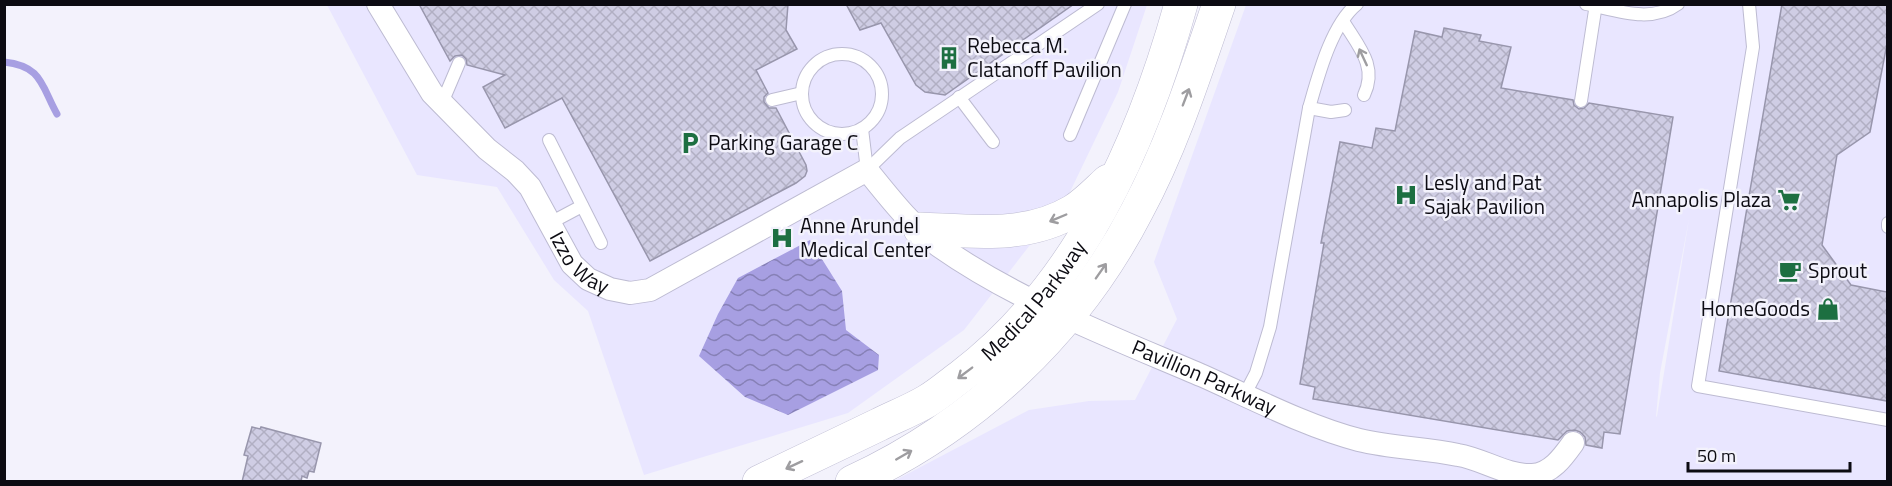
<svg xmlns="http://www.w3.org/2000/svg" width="1892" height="486" font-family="'Titillium Web',sans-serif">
<defs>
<pattern id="water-waves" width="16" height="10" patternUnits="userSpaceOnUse" patternTransform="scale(1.5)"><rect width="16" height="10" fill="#a79fe2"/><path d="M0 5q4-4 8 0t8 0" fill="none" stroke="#8680b6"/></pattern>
<pattern id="building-cross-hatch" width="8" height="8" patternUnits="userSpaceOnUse" patternTransform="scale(1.5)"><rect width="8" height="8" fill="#cfcde4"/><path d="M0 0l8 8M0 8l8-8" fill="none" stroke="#b1afc3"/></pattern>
</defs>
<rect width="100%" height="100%" fill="#f3f2fc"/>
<g fill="#e9e6ff" fill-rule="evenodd">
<polygon points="327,5 1147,5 1118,92 1068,196 964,330 848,413 644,475 588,311 554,280 497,187 417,175"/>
<path d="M1246 5H1887V481L892 482 1029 410 1089 401 1135 400 1177 319 1154 262ZM1689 219 1657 416 1656 417 1660 373Z"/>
</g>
<polygon fill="url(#water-waves)" points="810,240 842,291 846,330 879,355 878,370 788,415 745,397 699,356 718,314 738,278"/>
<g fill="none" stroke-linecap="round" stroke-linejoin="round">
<path stroke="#a79fe2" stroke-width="7" d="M4 62C42 66 41 85 57 114"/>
</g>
<g fill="url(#building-cross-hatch)" stroke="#9896ac" stroke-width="1.5">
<polygon points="419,4 788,4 786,30 797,49 756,70 768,93 764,97 764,102 769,108 776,108 806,165 807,171 805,176 796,183 650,261 562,98 505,128 483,87 505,75 467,65 466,59 462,55 455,56 450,61"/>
<polygon points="846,4 1074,4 945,95 925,92 916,85 881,23 860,30"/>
<polygon points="1782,4 1887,4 1887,44 1870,132 1837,155 1822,245 1851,285 1887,292 1887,401 1719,371"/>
<polygon points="1444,28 1481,35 1479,41 1511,47 1501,88 1573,100 1574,105 1579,109 1584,108 1589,103 1673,117 1620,434 1604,432 1602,448 1586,445 1585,437 1580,432 1575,430 1567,431 1558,440 1313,399 1315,387 1300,384 1324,243 1321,243 1340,142 1372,148 1376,128 1395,131 1415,31 1442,37"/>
<polygon points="252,427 260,429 261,427 321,443 314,472 309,471 307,478 302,476 301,482 242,482 248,456 244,455"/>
</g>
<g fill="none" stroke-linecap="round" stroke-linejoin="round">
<g stroke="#bdbbd2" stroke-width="14">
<g id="service">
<path d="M1586 4C1616 10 1651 24 1678 4"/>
<polyline points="1749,4 1753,47 1698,386 1888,420"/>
<path d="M1343 21C1358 46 1378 66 1364 95"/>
<circle cx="842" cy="94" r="40"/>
<polyline points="959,97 993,142"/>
<polyline points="772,100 802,93"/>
<polyline points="1581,101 1596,4"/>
<polyline points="442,103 459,63"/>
<polyline points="1309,108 1331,112 1345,110"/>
<polyline points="862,129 867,170"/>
<polyline points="1070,135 1125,4"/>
<polyline points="549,140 601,243"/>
<polyline points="867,170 900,138 1098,4"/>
<polyline points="550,223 582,206"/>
<polyline points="1888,223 1888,227"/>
<path d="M1245 394 1256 373 1270 327 1309 108C1318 77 1331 25 1357 4"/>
</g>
</g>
<g stroke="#bdbbd2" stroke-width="24">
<g id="minor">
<path id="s1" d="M378 4 432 93 487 149 515 171 530 187 572 264 588 279 610 289 630 293 650 290 867 170C889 197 910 225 939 246 1019 302 1114 338 1203 376 1252 398 1308 427 1359 440 1392 448 1425 448 1458 455 1483 459 1506 476 1532 475 1551 474 1563 457 1573 443"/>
</g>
</g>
<g stroke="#bdbbd2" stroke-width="34">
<g id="secondary">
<path d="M920 229C972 231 1026 239 1073 211 1086 203 1097 191 1108 181"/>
<path id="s2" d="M759 482C799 463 839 444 878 425 894 417 912 410 927 401 939 394 949 385 960 377 1079 287 1142 144 1181 4"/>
<path d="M852 482C975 425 1075 331 1137 211 1172 146 1195 74 1219 4"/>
</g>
</g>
<use href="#service" stroke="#fff" stroke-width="12"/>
<use href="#minor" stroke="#fff" stroke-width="22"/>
<use href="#secondary" stroke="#fff" stroke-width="33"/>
</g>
<defs><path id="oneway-shaft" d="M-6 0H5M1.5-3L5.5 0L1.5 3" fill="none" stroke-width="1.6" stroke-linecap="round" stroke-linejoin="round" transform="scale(1.5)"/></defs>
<g stroke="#9e9da0">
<use href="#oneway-shaft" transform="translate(1363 57) rotate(-115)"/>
<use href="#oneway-shaft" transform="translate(1186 97) rotate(-69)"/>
<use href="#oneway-shaft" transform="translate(1058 218) rotate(157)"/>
<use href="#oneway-shaft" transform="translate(1101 271) rotate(-55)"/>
<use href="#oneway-shaft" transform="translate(965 373) rotate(143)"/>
<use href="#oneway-shaft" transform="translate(904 455) rotate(-30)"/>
<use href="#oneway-shaft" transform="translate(794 465) rotate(155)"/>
</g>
<defs>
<g id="building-bare" transform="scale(1.8)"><path d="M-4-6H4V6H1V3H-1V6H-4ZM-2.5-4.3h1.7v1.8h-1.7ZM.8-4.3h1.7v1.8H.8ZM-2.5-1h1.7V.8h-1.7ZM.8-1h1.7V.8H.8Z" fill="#1d6f41" stroke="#f3f2fc" stroke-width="2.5" paint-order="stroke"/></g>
<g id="parking-bare" transform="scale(1.8)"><path d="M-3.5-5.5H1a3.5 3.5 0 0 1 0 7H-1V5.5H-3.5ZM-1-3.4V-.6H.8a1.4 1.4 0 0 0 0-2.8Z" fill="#1d6f41" stroke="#f3f2fc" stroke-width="2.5" paint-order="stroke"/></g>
<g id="hospital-bare" transform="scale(1.8)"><path d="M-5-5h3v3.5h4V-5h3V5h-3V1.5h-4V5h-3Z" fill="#1d6f41" stroke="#f3f2fc" stroke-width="2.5" paint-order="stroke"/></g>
<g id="supermarket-bare" transform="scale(1.8)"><path d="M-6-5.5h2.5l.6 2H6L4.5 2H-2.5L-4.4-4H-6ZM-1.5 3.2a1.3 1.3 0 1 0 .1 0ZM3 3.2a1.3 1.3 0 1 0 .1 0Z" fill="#1d6f41" stroke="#f3f2fc" stroke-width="2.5" paint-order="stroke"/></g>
<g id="cafe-bare" transform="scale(1.8)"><path d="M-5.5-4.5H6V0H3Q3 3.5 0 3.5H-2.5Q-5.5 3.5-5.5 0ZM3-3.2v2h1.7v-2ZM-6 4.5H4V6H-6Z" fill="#1d6f41" stroke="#f3f2fc" stroke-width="2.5" paint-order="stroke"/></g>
<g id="shop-bare" transform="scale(1.8)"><path d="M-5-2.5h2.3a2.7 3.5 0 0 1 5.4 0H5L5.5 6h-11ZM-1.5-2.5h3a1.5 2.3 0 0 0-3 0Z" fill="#1d6f41" stroke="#f3f2fc" stroke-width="2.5" paint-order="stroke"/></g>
</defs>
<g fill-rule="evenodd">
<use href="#building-bare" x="949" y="58"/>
<use href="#parking-bare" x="690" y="143"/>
<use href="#hospital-bare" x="1406" y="195"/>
<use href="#supermarket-bare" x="1789" y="200"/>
<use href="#hospital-bare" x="782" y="238"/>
<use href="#cafe-bare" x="1790" y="271"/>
<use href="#shop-bare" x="1828" y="309"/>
</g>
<g text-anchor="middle" stroke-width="5" stroke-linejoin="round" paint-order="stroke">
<g font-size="21" fill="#0c0b12" stroke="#f3f2fc" text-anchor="start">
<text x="967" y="53">Rebecca M.<tspan x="967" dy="24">Clatanoff Pavilion</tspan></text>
<text x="708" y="150">Parking Garage C</text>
<text x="1424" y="190">Lesly and Pat<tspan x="1424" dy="24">Sajak Pavilion</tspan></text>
<text x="1771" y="207" text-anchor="end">Annapolis Plaza</text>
<text x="800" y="233">Anne Arundel<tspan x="800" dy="24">Medical Center</tspan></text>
<text x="1808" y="278">Sprout</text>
<text x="1810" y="316" text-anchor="end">HomeGoods</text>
</g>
<g font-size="21" fill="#0c0b12" stroke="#f3f2fc">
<text dy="7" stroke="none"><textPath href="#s1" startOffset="332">Izzo Way</textPath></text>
<text dy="7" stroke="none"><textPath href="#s2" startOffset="334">Medical Parkway</textPath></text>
<text dy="7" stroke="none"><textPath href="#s1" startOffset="1064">Pavillion Parkway</textPath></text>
</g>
</g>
<rect width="1892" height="486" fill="none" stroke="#0c0b12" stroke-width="12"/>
<path d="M1688 462v9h162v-9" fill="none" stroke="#0c0b12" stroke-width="3"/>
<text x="1697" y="462" font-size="18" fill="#0c0b12" stroke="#f3f2fc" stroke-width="4.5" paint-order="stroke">50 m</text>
</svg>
